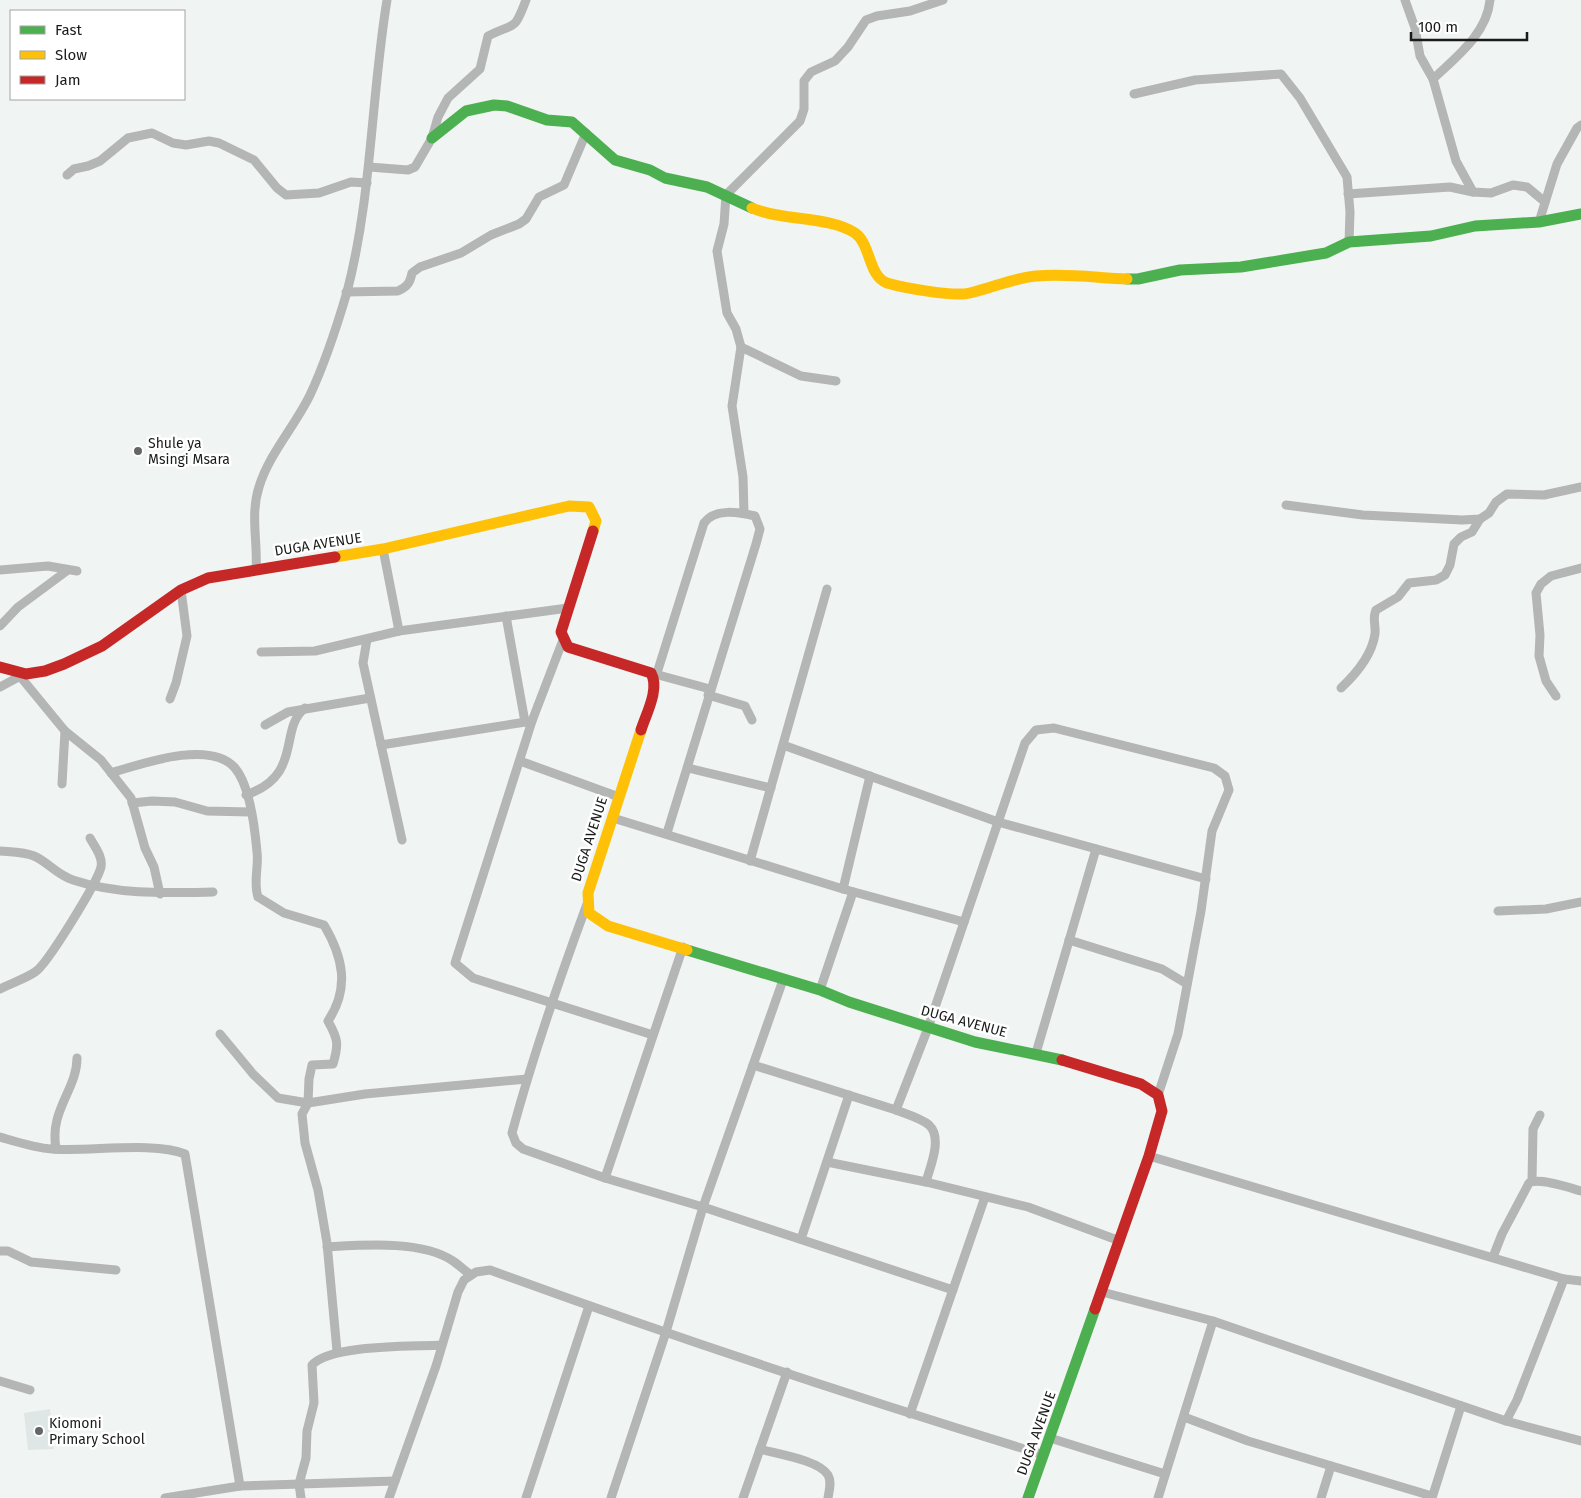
<svg xmlns="http://www.w3.org/2000/svg" width="1581" height="1498" font-family="'Fira Sans',sans-serif">
<rect width="100%" height="100%" fill="#f0f4f2"/>
<polygon fill="#dee7e5" points="50,1409 54,1449 28,1450 24,1413"/>
<g fill="none" stroke-linecap="round" stroke-linejoin="round">
<g stroke="#b4b5b5" stroke-width="9">
<polyline points="1405,0 1415,28 1420,56 1433,79 1456,161 1473,192"/>
<path d="M1433 79C1455 58 1487 34 1490 0"/>
<polyline points="1134,94 1195,80 1281,74 1300,98 1347,177 1350,212 1349,242"/>
<path d="M369 167 408 170 415 167 432 138 438 117 448 98 480 69 488 36C516 22 514 32 526 0"/>
<polyline points="67,175 74,169 88,166 100,161 128,138 152,133 173,143 186,145 209,141 219,143 254,160 277,188 286,195 319,193 351,182 367,183"/>
<polyline points="1348,194 1450,187 1473,192 1491,193 1513,185 1527,187 1545,202"/>
<polyline points="1539,222 1557,164 1577,128 1581,125"/>
<path d="M346 292 398 291C407 287 410 283 412 273L420 267 461 253 491 235 519 224 526 219 539 197 564 185 586 133"/>
<polyline points="741,347 801,376 836,381"/>
<polyline points="1286,505 1363,515 1462,520 1480,519 1489,513 1496,502 1507,494 1544,495 1581,487"/>
<polyline points="744,513 743,477 732,406 741,347 736,329 727,313 717,251 724,224 726,195 800,121 804,109 804,81 811,72 835,61 848,47 866,20 877,16 910,11 943,0"/>
<polyline points="383,549 399,631"/>
<path d="M256 569C258 542 250 515 259 487 269 454 295 426 310 395 325 363 337 326 347 292 372 196 371 97 387 0"/>
<polyline points="0,570 48,566 77,571"/>
<polyline points="506,616 525,722"/>
<polyline points="0,626 18,607 68,570"/>
<polyline points="367,639 363,663 402,840"/>
<polyline points="563,640 532,721 455,963 473,978 653,1035"/>
<polyline points="261,652 315,651 399,631 568,608"/>
<polyline points="651,673 710,689"/>
<path d="M657 673 704 523C715 508 738 512 755 516L760 529 756 544 667 833"/>
<polyline points="19,675 65,731 101,760 131,798 145,848 154,867 160,894"/>
<polyline points="0,687 24,674"/>
<path d="M1341 688C1356 674 1372 654 1375 634 1376 625 1372 618 1376 610L1398 597 1409 583 1436 580 1445 575 1450 565 1454 544 1461 537 1472 532 1480 519"/>
<polyline points="708,695 745,706 752,720"/>
<polyline points="1556,696 1546,681 1539,656 1540,635 1536,593 1541,584 1551,576 1581,568"/>
<polyline points="170,699 176,683 187,636 181,590"/>
<polyline points="265,725 288,712 370,698"/>
<polyline points="381,745 532,721"/>
<polyline points="783,745 998,822 1206,879"/>
<polyline points="520,761 619,797"/>
<polyline points="688,768 771,788"/>
<path d="M111 773C141 764 210 739 235 768 250 786 255 829 257 852 259 867 253 882 258 897L284 913 324 925C343 957 350 988 328 1021 338 1039 339 1044 333 1064L312 1065 309 1079 308 1103 278 1098 253 1074 220 1034"/>
<polyline points="62,784 65,731"/>
<path d="M246 795C304 775 278 729 305 708"/>
<polyline points="132,803 152,801 175,802 207,811 250,812"/>
<polyline points="613,818 843,889 964,922"/>
<path d="M0 851C10 852 24 852 34 856 48 862 57 875 73 880 118 895 166 893 213 892"/>
<polyline points="750,861 827,589"/>
<polyline points="843,889 870,776"/>
<path d="M587 904C559 980 533 1055 512 1133L516 1143 523 1149 605 1178 703 1207 953 1290"/>
<polyline points="1498,911 1546,909 1581,902"/>
<polyline points="1069,940 1162,969 1187,984"/>
<path d="M0 989C11 983 25 979 35 972 47 965 98 881 101 867 103 857 95 847 90 838"/>
<polyline points="820,990 853,892"/>
<polyline points="1036,1053 1096,849"/>
<polyline points="753,1065 896,1110"/>
<path d="M0 1137C17 1142 35 1148 52 1149 88 1152 154 1141 185 1154L240 1486"/>
<path d="M56 1149C49 1110 77 1090 77 1058"/>
<polyline points="1149,1156 1564,1279"/>
<polyline points="827,1162 926,1182 1028,1207 1120,1241"/>
<polyline points="605,1178 683,947"/>
<polyline points="1532,1181 1533,1129 1540,1115"/>
<path d="M926 1182C930 1167 943 1138 929 1125 921 1118 906 1114 896 1110L928 1028 1025 743 1036 730 1054 728 1214 768 1225 776 1229 790 1212 831 1201 911 1178 1034 1158 1095"/>
<polyline points="801,1239 849,1095"/>
<path d="M327 1247C363 1245 422 1240 453 1261 459 1265 465 1271 471 1275"/>
<polyline points="0,1251 8,1251 31,1262 116,1270"/>
<path d="M1493 1257 1502 1234 1529 1183C1539 1177 1570 1188 1581 1191"/>
<polyline points="1102,1292 1213,1321 1506,1421 1581,1441"/>
<polyline points="337,1351 327,1243 318,1190 305,1143 302,1114 308,1103 365,1094 527,1079"/>
<polyline points="0,1381 30,1390"/>
<polyline points="910,1414 985,1197"/>
<polyline points="1184,1417 1248,1441 1432,1496"/>
<polyline points="1506,1421 1517,1400 1564,1279 1581,1281"/>
<polyline points="1050,1438 1165,1474"/>
<path d="M760 1449C777 1454 819 1460 828 1475 832 1482 829 1491 828 1498"/>
<polyline points="165,1498 240,1486 395,1481"/>
<path d="M301 1498 299 1484 306 1458 307 1431 314 1403 312 1365C331 1344 413 1347 442 1345"/>
<path d="M389 1498 436 1366 458 1292 464 1280 476 1272 490 1270C673 1337 858 1398 1044 1455"/>
<polyline points="526,1498 589,1306"/>
<polyline points="611,1498 666,1332 703,1207 783,980"/>
<polyline points="743,1498 787,1372"/>
<polyline points="1158,1498 1213,1321"/>
<polyline points="1321,1498 1331,1466"/>
<polyline points="1432,1498 1461,1406"/>
</g>
<g stroke="#4caf50" stroke-width="11">
<polyline points="432,138 466,111 494,105 507,106 547,120 572,122 615,160 650,170 665,178 707,187 752,208"/>
<polyline points="1127,279 1138,279 1180,270 1241,267 1326,253 1349,242 1431,236 1475,226 1539,222 1581,214"/>
<polyline points="687,950 820,990 849,1002 975,1042 1062,1060"/>
<polyline points="1028,1498 1095,1309"/>
</g>
<g stroke="#ffc107" stroke-width="11">
<path d="M752 208C782 221 829 216 855 233 871 244 868 276 887 283 904 288 954 297 970 293 992 288 1013 278 1036 276 1066 273 1098 278 1127 279"/>
<polyline points="335,557 383,549 569,506 589,507 596,521 593,531"/>
<polyline points="641,730 588,893 589,913 608,926 687,950"/>
</g>
<g stroke="#c62828" stroke-width="11">
<path d="M593 531 561 632 568 647 651 673C660 689 646 714 641 730"/>
<polyline points="0,667 26,674 45,671 64,664 102,646 181,590 208,578 335,557"/>
<polyline points="1062,1060 1141,1084 1158,1095 1162,1111 1149,1156 1095,1309"/>
</g>
</g>
<g fill="#646766" stroke="#fff" stroke-width="2">
<circle cx="138" cy="451" r="5"/>
<circle cx="39" cy="1431" r="5"/>
</g>
<g text-anchor="middle" stroke-width="5" stroke-linejoin="round" paint-order="stroke">
<g font-size="14" fill="#191b1a" stroke="#fff" text-anchor="start">
<text x="148" y="448">Shule ya<tspan x="148" dy="16">Msingi Msara</tspan></text>
<text x="49" y="1428">Kiomoni<tspan x="49" dy="16">Primary School</tspan></text>
</g>
<g font-size="14" fill="#191b1a" stroke="#fff">
<text transform="translate(318 544) rotate(-9)" y="5">DUGA AVENUE</text>
<text transform="translate(589 839) rotate(-72)" y="5">DUGA AVENUE</text>
<text transform="translate(964 1021) rotate(15)" y="5">DUGA AVENUE</text>
<text transform="translate(1036 1433) rotate(-70)" y="5">DUGA AVENUE</text>
</g>
</g>
<rect x="10" y="10" width="175" height="90" fill="#ffffff" stroke="#a3a4a3"/>
<rect x="20" y="26" width="25" height="8" fill="#4caf50" stroke="#a3a4a3"/>
<text x="55" y="35" font-size="15" fill="#191b1a">Fast</text>
<rect x="20" y="51" width="25" height="8" fill="#ffc107" stroke="#a3a4a3"/>
<text x="55" y="60" font-size="15" fill="#191b1a">Slow</text>
<rect x="20" y="76" width="25" height="8" fill="#c62828" stroke="#a3a4a3"/>
<text x="55" y="85" font-size="15" fill="#191b1a">Jam</text>
<path d="M1411 32v8h116v-8" fill="none" stroke="#191b1a" stroke-width="2.5"/>
<text x="1418" y="32" font-size="15" fill="#191b1a" stroke="#ffffff" stroke-width="4" paint-order="stroke">100 m</text>
</svg>
